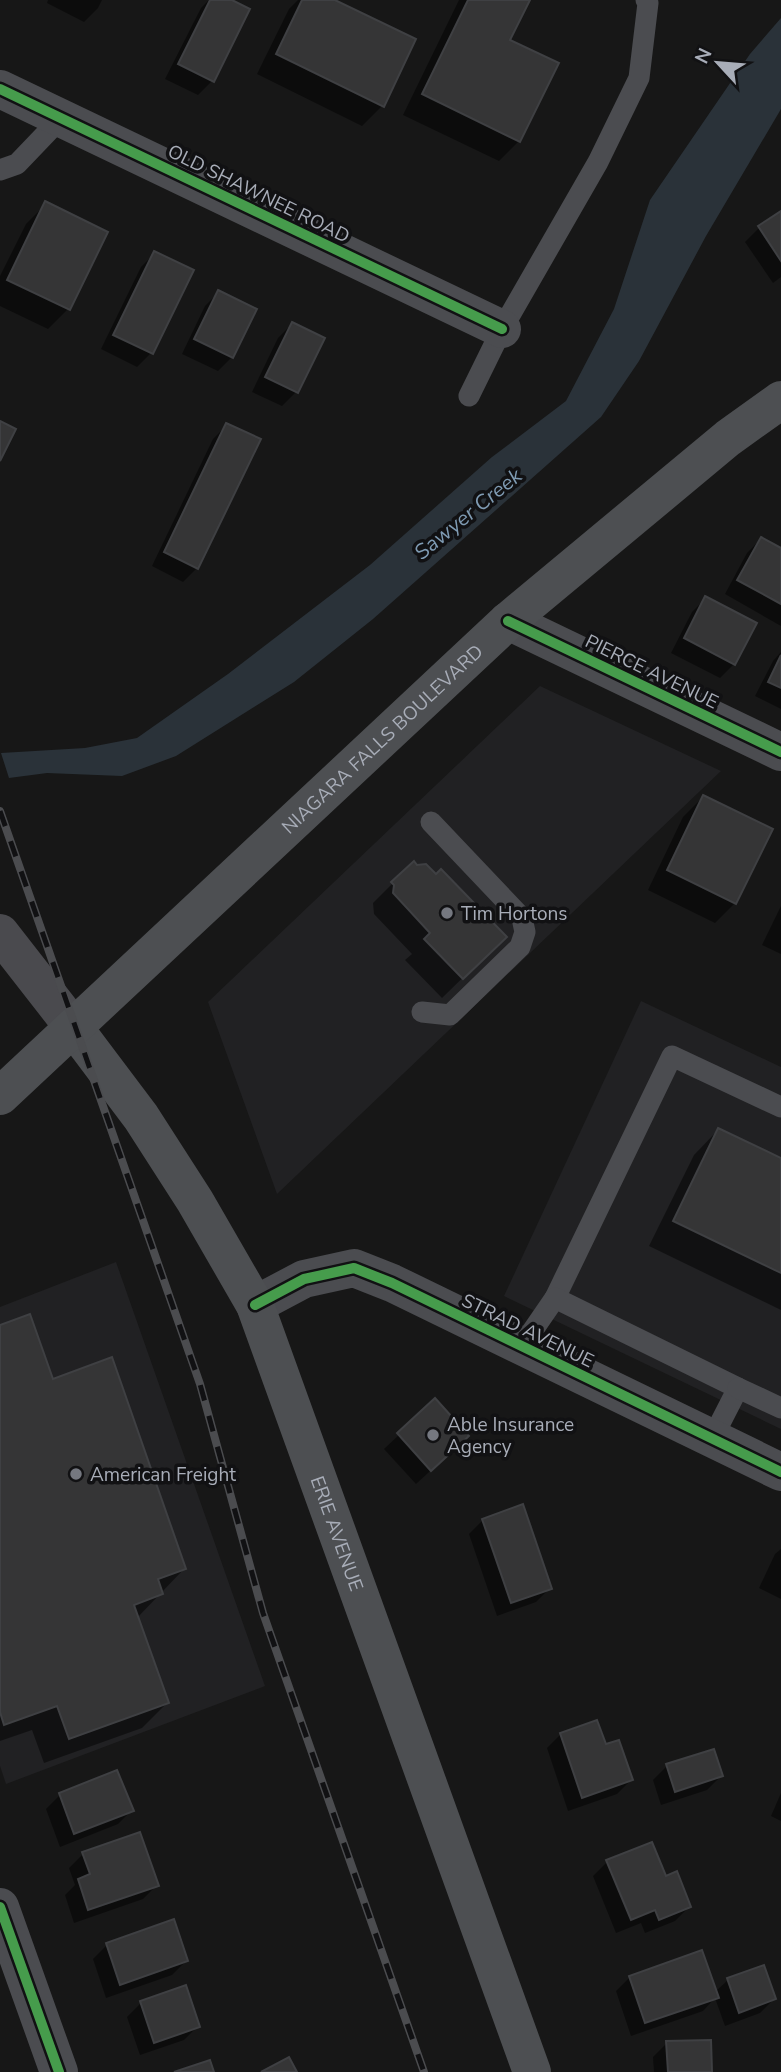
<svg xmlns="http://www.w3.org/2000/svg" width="781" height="2072" font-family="'Nunito Sans',sans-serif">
<rect width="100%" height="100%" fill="#171717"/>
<g fill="#212123">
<polygon points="540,686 721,771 277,1194 208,1002"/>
<polygon points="641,1001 781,1067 781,1429 504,1296"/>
<polygon points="116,1262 265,1686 6,1784 0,1766 0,1307"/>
</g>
<polygon fill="#2a3239" points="781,18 781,109 706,236 639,361 601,417 373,619 294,682 176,756 122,776 47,773 9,778 1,753 85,748 137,738 228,674 370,565 492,457 566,401 614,309 650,200 750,54"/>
<g fill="#0007">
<polygon points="48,0 102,0 98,8 84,22 47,3"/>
<polygon points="209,0 228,0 248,10 212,81 198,95 165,79 201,8"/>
<polygon points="298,0 331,0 382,106 362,126 257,74 289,9"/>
<polygon points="459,0 528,0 508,40 519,141 499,161 403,115"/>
<polygon points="46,204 105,233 68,309 48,329 0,306 0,276 26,224"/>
<polygon points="781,213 781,277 773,283 745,242 759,228"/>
<polygon points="155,253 151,353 137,367 101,349 141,267"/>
<polygon points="219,292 232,357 218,371 182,354 205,306"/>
<polygon points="292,324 322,339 296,392 282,406 252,392 278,338"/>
<polygon points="227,425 197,568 183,582 152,566 213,439"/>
<polygon points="761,539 781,550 781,626 725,594 747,553"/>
<polygon points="706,598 755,624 734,664 720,678 671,653 692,612"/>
<polygon points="781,652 781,709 755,696 773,661"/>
<polygon points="703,797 735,903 715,923 648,890 683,817"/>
<polygon points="393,883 484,957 442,998 405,960 412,954 374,914 373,903"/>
<polygon points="781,906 781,954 762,945"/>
<polygon points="718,1130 781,1160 781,1310 649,1246 694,1155"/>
<polygon points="0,1327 52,1381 184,1569 137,1618 167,1703 142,1728 44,1763 32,1730 0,1741"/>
<polygon points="435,1401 453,1450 416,1484 384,1449"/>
<polygon points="483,1520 550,1588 536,1602 497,1616 469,1534"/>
<polygon points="781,1549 781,1599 759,1588 775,1554"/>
<polygon points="561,1734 631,1780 617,1794 568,1811 547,1748"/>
<polygon points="667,1766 721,1776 707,1790 661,1805 653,1780"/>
<polygon points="781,1793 781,1821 771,1816"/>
<polygon points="60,1795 132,1810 118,1824 60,1847 46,1809"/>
<polygon points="83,1854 157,1885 143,1899 74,1923 65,1895 75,1885 69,1868"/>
<polygon points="607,1862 665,1878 689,1907 675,1921 645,1933 641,1923 616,1933 593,1876"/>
<polygon points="107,1945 186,1961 172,1975 106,1998 93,1959"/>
<polygon points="630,1977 715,1992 728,1980 774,1999 760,2013 725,2026 715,1998 703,2011 631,2036 616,1991"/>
<polygon points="141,2003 198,2026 184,2040 140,2055 127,2017"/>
<polygon points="667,2043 711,2072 654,2072 653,2057"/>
</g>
<g fill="#353536" stroke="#3f4043" stroke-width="2">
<polygon points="210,0 232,0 250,9 214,82 178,64"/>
<polygon points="302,0 335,0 416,39 384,107 276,54"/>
<polygon points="468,0 530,0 510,40 559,63 520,142 422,94"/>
<polygon points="45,201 108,232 70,310 7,280"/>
<polygon points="781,211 781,261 758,226"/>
<polygon points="154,251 194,270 153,354 113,335"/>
<polygon points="218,290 257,309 233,358 194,339"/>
<polygon points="292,322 325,338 298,393 265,377"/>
<polygon points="0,421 16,429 0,461"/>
<polygon points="226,423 261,439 198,569 164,552"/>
<polygon points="761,537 781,548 781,604 737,580"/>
<polygon points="705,596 757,623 735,665 684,638"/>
<polygon points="781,655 781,688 768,682"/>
<polygon points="703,795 773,829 736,904 667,870"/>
<polygon points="414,861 417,865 426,864 436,874 441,869 507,937 463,979 424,939 430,933 393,893 394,885 391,882"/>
<polygon points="718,1128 781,1158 781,1273 673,1221"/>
<polygon points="30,1314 53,1379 112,1357 186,1569 158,1579 163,1594 134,1605 169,1703 69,1739 57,1706 4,1725 0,1712 0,1325"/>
<polygon points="435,1398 469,1436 431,1471 397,1433"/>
<polygon points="523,1504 552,1589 511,1603 482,1519"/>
<polygon points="597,1720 606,1744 619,1740 633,1780 582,1798 560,1733"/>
<polygon points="714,1749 723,1776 675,1792 666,1764"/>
<polygon points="117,1770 134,1811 74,1834 59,1793"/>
<polygon points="140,1832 159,1886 88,1910 78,1879 90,1874 82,1852"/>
<polygon points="652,1842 666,1876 677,1871 691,1907 659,1920 655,1910 631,1920 606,1860"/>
<polygon points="174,1919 188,1961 120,1985 106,1943"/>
<polygon points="702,1950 719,1998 645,2023 629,1976"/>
<polygon points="764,1965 776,1999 739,2013 727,1978"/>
<polygon points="186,1985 200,2027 154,2043 140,2001"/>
<polygon points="711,2040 712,2072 668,2072 666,2041"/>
<polygon points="289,2057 297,2072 261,2072"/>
<polygon points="210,2060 214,2072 174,2072"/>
</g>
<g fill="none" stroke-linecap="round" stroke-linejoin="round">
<g stroke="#4b4c50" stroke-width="21">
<polyline points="0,170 17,164 61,118"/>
<polyline points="469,396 502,329 598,162 639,78 648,3 646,0"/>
<polyline points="422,1012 450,1015 520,947 525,932 522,918 431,822"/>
<polyline points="555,1298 672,1056 781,1107"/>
<polyline points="522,1346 555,1298 738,1388 712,1439"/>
<polyline points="738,1388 781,1408"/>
</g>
<g stroke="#4b4c50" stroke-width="38">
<polyline points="0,89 502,329"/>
<polyline points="508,621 781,752"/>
<polyline points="255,1305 304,1279 354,1268 392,1283 781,1472"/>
<polyline points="0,1907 59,2072"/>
</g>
<polyline stroke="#4a4a4e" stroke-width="38" points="0,933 74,1028"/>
<g stroke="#4d4f52" stroke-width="38">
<path id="s1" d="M74 1028 141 1117 195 1201 255 1305 532 2072"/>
<path id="s2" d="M0 1096 508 621 728 438 781 400"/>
</g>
<g stroke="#4b4c4f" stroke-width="8">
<polyline id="rail" points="0,811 200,1384 263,1613 424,2072"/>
</g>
<use href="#rail" stroke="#111113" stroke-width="5" stroke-dasharray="16" stroke-linecap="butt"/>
<g stroke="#111113" stroke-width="15">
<g id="cycleway">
<polyline points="0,89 502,329"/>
<polyline points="508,621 781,752"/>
<polyline points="255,1305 304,1279 354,1268 392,1283 781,1472"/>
<polyline points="0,1907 59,2072"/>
</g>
</g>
<use href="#cycleway" stroke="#469c4c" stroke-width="10"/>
</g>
<g fill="#757880" stroke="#111113" stroke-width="2.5">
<circle cx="447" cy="913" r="7"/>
<circle cx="433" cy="1435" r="7"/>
<circle cx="76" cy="1474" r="7"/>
</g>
<g text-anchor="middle" stroke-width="7" stroke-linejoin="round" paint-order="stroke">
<g font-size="19" fill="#a8adb8" stroke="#111113">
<text transform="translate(259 193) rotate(26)" y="7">OLD SHAWNEE ROAD</text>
<text transform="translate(652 671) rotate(26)" y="7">PIERCE AVENUE</text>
<text dy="7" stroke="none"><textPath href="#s2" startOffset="523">NIAGARA FALLS BOULEVARD</textPath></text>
<text transform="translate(528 1330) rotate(26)" y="7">STRAD AVENUE</text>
<text dy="7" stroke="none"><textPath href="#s1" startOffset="574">ERIE AVENUE</textPath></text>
</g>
<g font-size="19" fill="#a8adb8" stroke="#111113" text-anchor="start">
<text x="461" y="920">Tim Hortons</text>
<text x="447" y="1431">Able Insurance<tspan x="447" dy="22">Agency</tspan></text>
<text x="90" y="1481">American Freight</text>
</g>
<g font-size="21" font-style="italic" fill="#7f9bb3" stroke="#111113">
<text transform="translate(468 514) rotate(-39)" y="7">Sawyer Creek</text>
</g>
</g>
<g transform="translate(718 63) rotate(296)" stroke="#111113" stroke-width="5" paint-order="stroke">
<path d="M0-5L12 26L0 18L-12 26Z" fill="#a8adb8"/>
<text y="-10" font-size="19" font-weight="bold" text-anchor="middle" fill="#a8adb8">N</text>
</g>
</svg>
